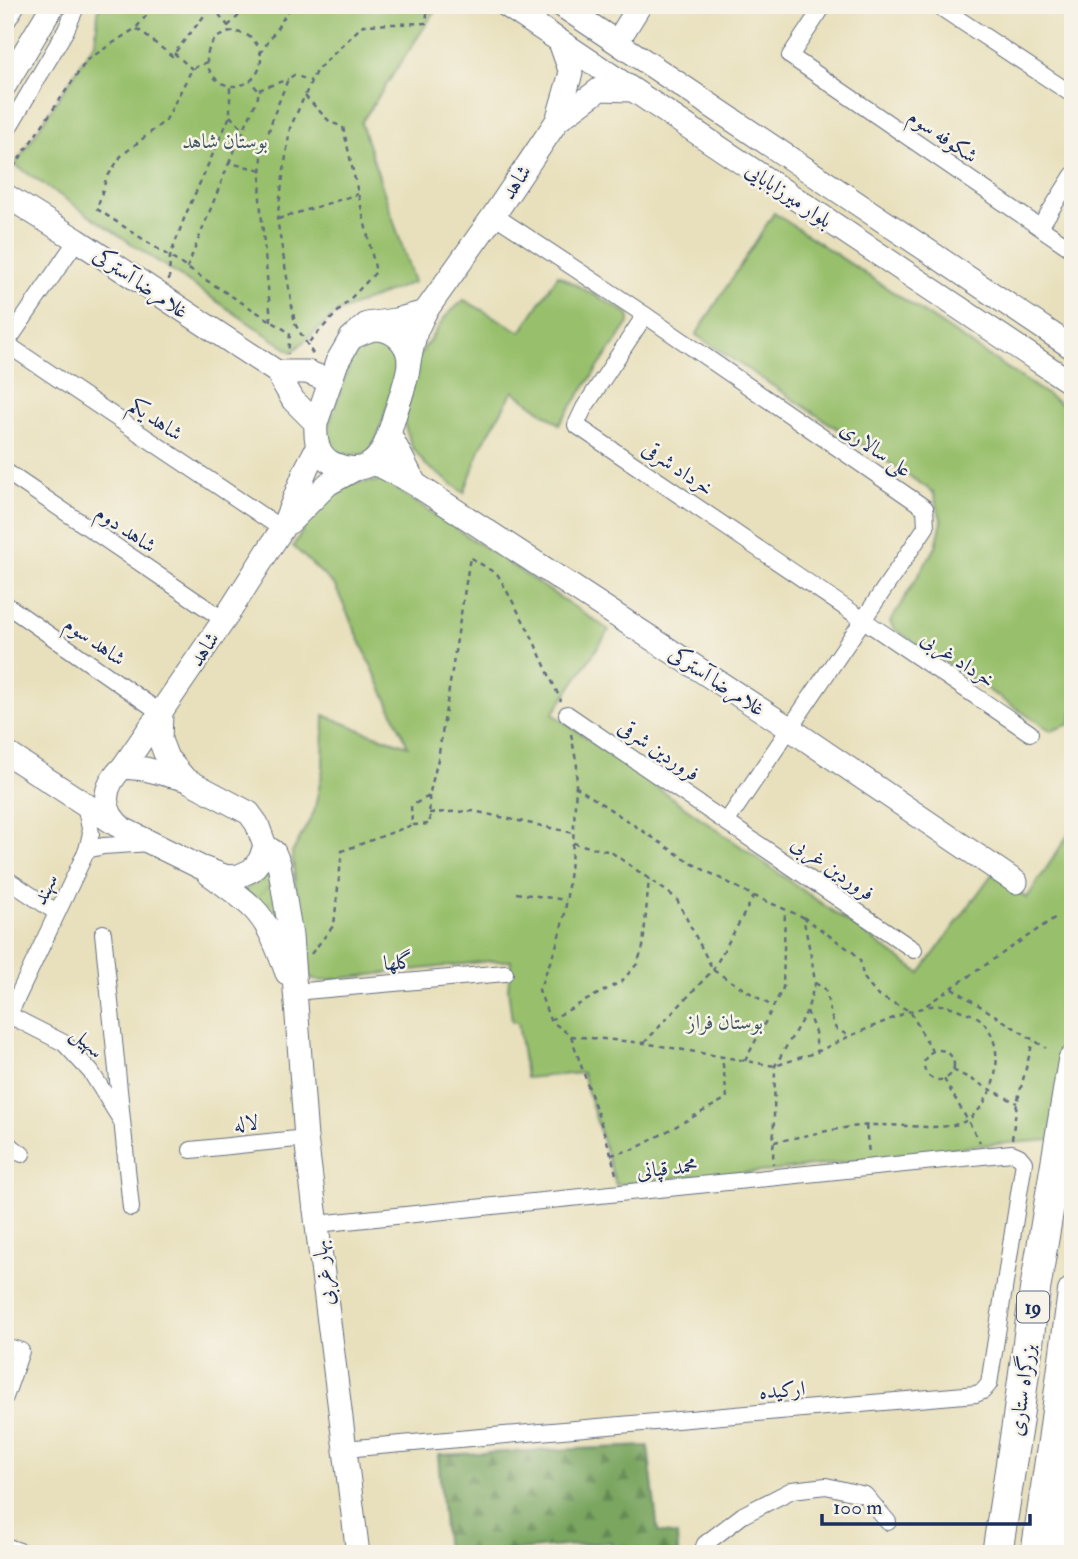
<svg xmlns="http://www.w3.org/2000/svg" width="1078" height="1559" font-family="'IM FELL Double Pica',Amiri,serif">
<defs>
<pattern id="forest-firs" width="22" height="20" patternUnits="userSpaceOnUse" patternTransform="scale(1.75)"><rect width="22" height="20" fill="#7aa660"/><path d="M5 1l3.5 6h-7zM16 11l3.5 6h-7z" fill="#638852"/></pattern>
<pattern id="garden-furrows" width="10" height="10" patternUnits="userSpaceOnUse" patternTransform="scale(1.75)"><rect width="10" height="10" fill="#98c06c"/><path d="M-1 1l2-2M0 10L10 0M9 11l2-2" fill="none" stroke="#7b9c5c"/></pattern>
</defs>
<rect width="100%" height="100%" fill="#f7f3e8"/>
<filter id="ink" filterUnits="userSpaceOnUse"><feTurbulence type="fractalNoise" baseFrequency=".0143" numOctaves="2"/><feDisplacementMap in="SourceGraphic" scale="14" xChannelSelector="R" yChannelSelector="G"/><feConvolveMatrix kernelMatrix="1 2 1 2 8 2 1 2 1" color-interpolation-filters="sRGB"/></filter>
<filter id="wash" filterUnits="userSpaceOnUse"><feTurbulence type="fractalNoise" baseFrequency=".00686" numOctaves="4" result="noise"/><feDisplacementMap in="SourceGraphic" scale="28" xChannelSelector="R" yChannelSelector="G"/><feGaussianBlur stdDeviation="1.57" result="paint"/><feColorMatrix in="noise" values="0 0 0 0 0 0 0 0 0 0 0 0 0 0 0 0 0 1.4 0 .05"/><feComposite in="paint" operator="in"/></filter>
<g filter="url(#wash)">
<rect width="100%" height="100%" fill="#e8e0bc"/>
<g fill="#98c06c" stroke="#5a7865" stroke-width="2">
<polygon points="99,5 439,5 361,123 414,282 338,312 292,352 15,165 95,42"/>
<polygon points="774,213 1073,412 1073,710 1070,724 1051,731 894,629 890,622 936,546 942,522 933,492 696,335"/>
<polygon points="558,275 629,314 629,323 559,424 513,391 481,447 464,493 426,465 412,447 404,423 417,359 446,316 464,300 521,332"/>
<path d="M372 342 387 345 398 353 401 365 375 443 367 453C345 458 324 452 328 426L350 362 363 345Z"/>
<polygon points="384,481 609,630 553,714 920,973 992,874 1027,898 1068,835 1073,838 1073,986 1050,1140 982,1145 772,1171 685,1177 616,1185 582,1073 526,1078 518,1022 512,1021 508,989 511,961 489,961 319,981 309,977 304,971 292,853 314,812 323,769 324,715 363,731 408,746 335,586 293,546 326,494 353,483"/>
</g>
<polygon fill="url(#forest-firs)" stroke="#4a6a5f" stroke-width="2" points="648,1446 658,1532 677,1535 678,1554 613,1554 611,1542 472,1554 446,1554 438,1455"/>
<polygon fill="url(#garden-furrows)" stroke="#5a7865" stroke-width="2" points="276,868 286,932 237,886 261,881"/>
</g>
<g filter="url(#ink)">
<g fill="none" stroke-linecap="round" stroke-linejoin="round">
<g stroke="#636d7f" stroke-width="18">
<g id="street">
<polyline points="824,5 790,56 1073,250"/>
<polyline points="937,5 1073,95"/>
<polyline points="5,134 66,30 77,5"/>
<polyline points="494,215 645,315 925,508 926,527 727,821"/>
<polyline points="1040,227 1073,175"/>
<polyline points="645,315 584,408 576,425 1030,733"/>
<polyline points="5,343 282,529"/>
<polyline points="6,344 77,240"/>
<polyline points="5,471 224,620"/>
<polyline points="5,604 161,713"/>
<polyline points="567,714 914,950"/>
<polyline points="87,850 103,846 151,843"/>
<polyline points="5,878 56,912"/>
<polyline points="103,933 131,1208"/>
<polyline points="294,992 505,973"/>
<polyline points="5,1013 64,1043 91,1072 121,1120"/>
<polyline points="5,1023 87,850 91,833 85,805"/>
<polyline points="5,1142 22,1154"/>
<polyline points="191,1150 306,1138"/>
<polyline points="317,1224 1012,1153 1019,1156 1024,1162 989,1384 983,1391 976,1394 344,1449"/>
<polyline points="5,1346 21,1351 5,1397"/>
<polyline points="5,1546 28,1554"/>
<polyline points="701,1554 705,1544 743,1515 792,1490 826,1486 865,1495 888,1522"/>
</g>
</g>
<g stroke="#636d7f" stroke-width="25">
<g id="secondary">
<polyline points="506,5 1073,384"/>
<polyline points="561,5 1073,348"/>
<polyline points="5,18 13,5"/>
<polyline points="617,42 640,5"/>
<polyline points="5,85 53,5"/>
<polyline points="557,121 600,89 631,90"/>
<polyline points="5,195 77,240 277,372 293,400 316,423"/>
<path d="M351 338C359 335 368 329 377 329 394 330 407 342 409 359 410 371 400 399 396 411 390 429 386 453 370 464 360 471 345 469 334 464 317 456 315 440 316 423L337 362 351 338 367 324 395 320 425 312"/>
<polyline points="409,361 416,331 425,312 494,215 557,121 571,73 560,42"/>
<polyline points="277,372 307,372 330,381"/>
<polyline points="389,433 415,484"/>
<polyline points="370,464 381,466 415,484 789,728 1016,882"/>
<polyline points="290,522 328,484 355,469"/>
<polyline points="161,713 160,740 167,758 185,779"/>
<polyline points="5,752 117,825"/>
<path d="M123 767 145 769 185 779 249 813 257 824 265 846 260 860 252 870 239 876 227 877 200 867 123 829C100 810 102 787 123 767Z"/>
<polyline points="123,767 224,620 282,529 307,467 317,448"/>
<polyline points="265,846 274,852 279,864 291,936 306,1138 358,1554"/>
<path d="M208 873C223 884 240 895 253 908 270 925 278 950 287 973"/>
</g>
</g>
<g stroke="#636d7f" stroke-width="32">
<g id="highway">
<polyline points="1056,1478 1067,1554"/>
<polyline points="997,1554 1017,1425 1035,1290 1073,1061"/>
<polyline points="1036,1554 1053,1441 1073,1292"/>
</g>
</g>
<g stroke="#636d7f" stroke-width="2.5" stroke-dasharray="5 5" stroke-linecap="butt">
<polyline points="213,7 233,32"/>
<polyline points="228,26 250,5"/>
<polyline points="137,29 172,56 212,6"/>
<circle cx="234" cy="59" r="27"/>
<polyline points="174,53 192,69"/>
<polyline points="260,54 292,5"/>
<polyline points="207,62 192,69 166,120 121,156 106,179 97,209 187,268 290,333 288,354"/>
<polyline points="259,90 288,79"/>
<polyline points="305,96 330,122 343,127 376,272 308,343"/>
<polyline points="230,116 242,128"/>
<polyline points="229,163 258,97 258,90 250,81"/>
<polyline points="10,177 15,165 87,60 136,28 155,5"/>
<polyline points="278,219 358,194"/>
<polyline points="187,268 229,163 262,170"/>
<polyline points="169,280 170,257 185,216 230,116 230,85"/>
<polyline points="271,321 260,199 262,155 273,117 288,79 294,75 311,81"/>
<polyline points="313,354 295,324 277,219 290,128 316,71 363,25 426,23 428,5"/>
<polyline points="571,734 577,766 573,843 565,913 556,947 539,990 550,1020 571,1036 610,1150 617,1178"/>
<polyline points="575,786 691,863 754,896 803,917 812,961 815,983 807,1011 775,1066 773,1164"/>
<polyline points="429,796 430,824 412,825 411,806 429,796 438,759 470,557 498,575 530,633 561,701"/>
<polyline points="429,813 473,811 574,833"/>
<polyline points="573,843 611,852 676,898 713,970 773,1007"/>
<polyline points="516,893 566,900"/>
<polyline points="803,917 854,953 860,960 863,976 869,985 878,996 910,1011 932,1051"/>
<polyline points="311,954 334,925 342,851 412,825"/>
<path d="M815 983 825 989C829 1003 830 1016 836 1029L850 1036"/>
<polyline points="952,988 1046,1048"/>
<polyline points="807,1011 815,1032 817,1052"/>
<polyline points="550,1020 622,981 637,964 643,947 649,878"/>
<polyline points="571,1036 644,1043 775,1066 817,1052 850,1036 910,1011 922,1008 1056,917"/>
<polyline points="644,1043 713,970 754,896"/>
<circle cx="939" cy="1065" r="15"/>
<polyline points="745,1061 783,988 785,909"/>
<polyline points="953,1070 1017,1103"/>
<polyline points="944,1079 980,1142"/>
<polyline points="866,1126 869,1154"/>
<polyline points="1012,1139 1017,1103 1033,1041"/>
<path d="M774 1142C807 1136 841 1126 874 1125 892 1125 910 1126 927 1127 940 1127 957 1127 969 1119 997 1098 1008 1046 981 1020 976 1015 968 1013 962 1011 947 1005 942 1003 926 1007"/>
<polyline points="611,1155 635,1149 727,1098 722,1057"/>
</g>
<use href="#street" stroke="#fff" stroke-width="16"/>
<use href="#secondary" stroke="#fff" stroke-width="23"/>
<use href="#highway" stroke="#fff" stroke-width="30"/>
</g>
</g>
<g text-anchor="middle" stroke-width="5" stroke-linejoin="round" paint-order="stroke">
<rect fill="#f7f3e8" stroke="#5d6a87" stroke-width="2" x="1017" y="1291.5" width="32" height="31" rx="5"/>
<g font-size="19" font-weight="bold" fill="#1b2f5e">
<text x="1033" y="1314">19</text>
</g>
<g font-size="21" fill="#1b2f5e" stroke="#f7f3e8">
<text transform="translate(943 136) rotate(34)" y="7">شکوفه سوم</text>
<text transform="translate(516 182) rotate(-56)" y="7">شاهد</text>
<text transform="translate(789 195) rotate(34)" y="7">بلوار میرزابابایی</text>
<text transform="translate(141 283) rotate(34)" y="7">غلامرضا آسترکی</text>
<text transform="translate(156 419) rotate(34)" y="7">شاهد یکم</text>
<text transform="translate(876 449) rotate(35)" y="7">علی سالاری</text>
<text transform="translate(678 468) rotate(34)" y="7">خرداد شرقی</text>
<text transform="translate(126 529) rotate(34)" y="7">شاهد دوم</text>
<text transform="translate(95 641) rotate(35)" y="7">شاهد سوم</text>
<text transform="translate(204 649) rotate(-56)" y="7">شاهد</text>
<text transform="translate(958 659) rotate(34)" y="7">خرداد غربی</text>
<text transform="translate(717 681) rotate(33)" y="7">غلامرضا آسترکی</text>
<text transform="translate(659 750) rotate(34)" y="7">فروردین شرقی</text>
<text transform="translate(833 868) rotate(35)" y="7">فروردین غربی</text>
<text transform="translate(45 889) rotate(-64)" y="7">سهند</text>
<text transform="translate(398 962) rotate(-5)" y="7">گلها</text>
<text transform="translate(88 1042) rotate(44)" y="7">سهیل</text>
<text transform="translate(246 1123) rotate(-6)" y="7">لاله</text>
<text transform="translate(667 1168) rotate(-6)" y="7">محمد قپانی</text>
<text transform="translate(323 1273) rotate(-97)" y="7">بهار غربی</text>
<text transform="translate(782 1390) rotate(-5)" y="7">ارکیده</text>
<text transform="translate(1022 1390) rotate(-82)" y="7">بزرگراه ستاری</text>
</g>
<g font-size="21" fill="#405a62" stroke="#f7f3e8">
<text x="225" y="148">بوستان شاهد</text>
<text x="725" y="1029">بوستان فراز</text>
</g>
</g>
<rect width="1078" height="1559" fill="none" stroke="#f7f3e8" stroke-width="28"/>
<path d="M822 1514v10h208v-10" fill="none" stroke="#1b2f5e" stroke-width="3.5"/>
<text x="833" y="1514" font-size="21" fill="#1b2f5e" stroke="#f7f3e8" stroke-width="5" paint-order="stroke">100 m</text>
</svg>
